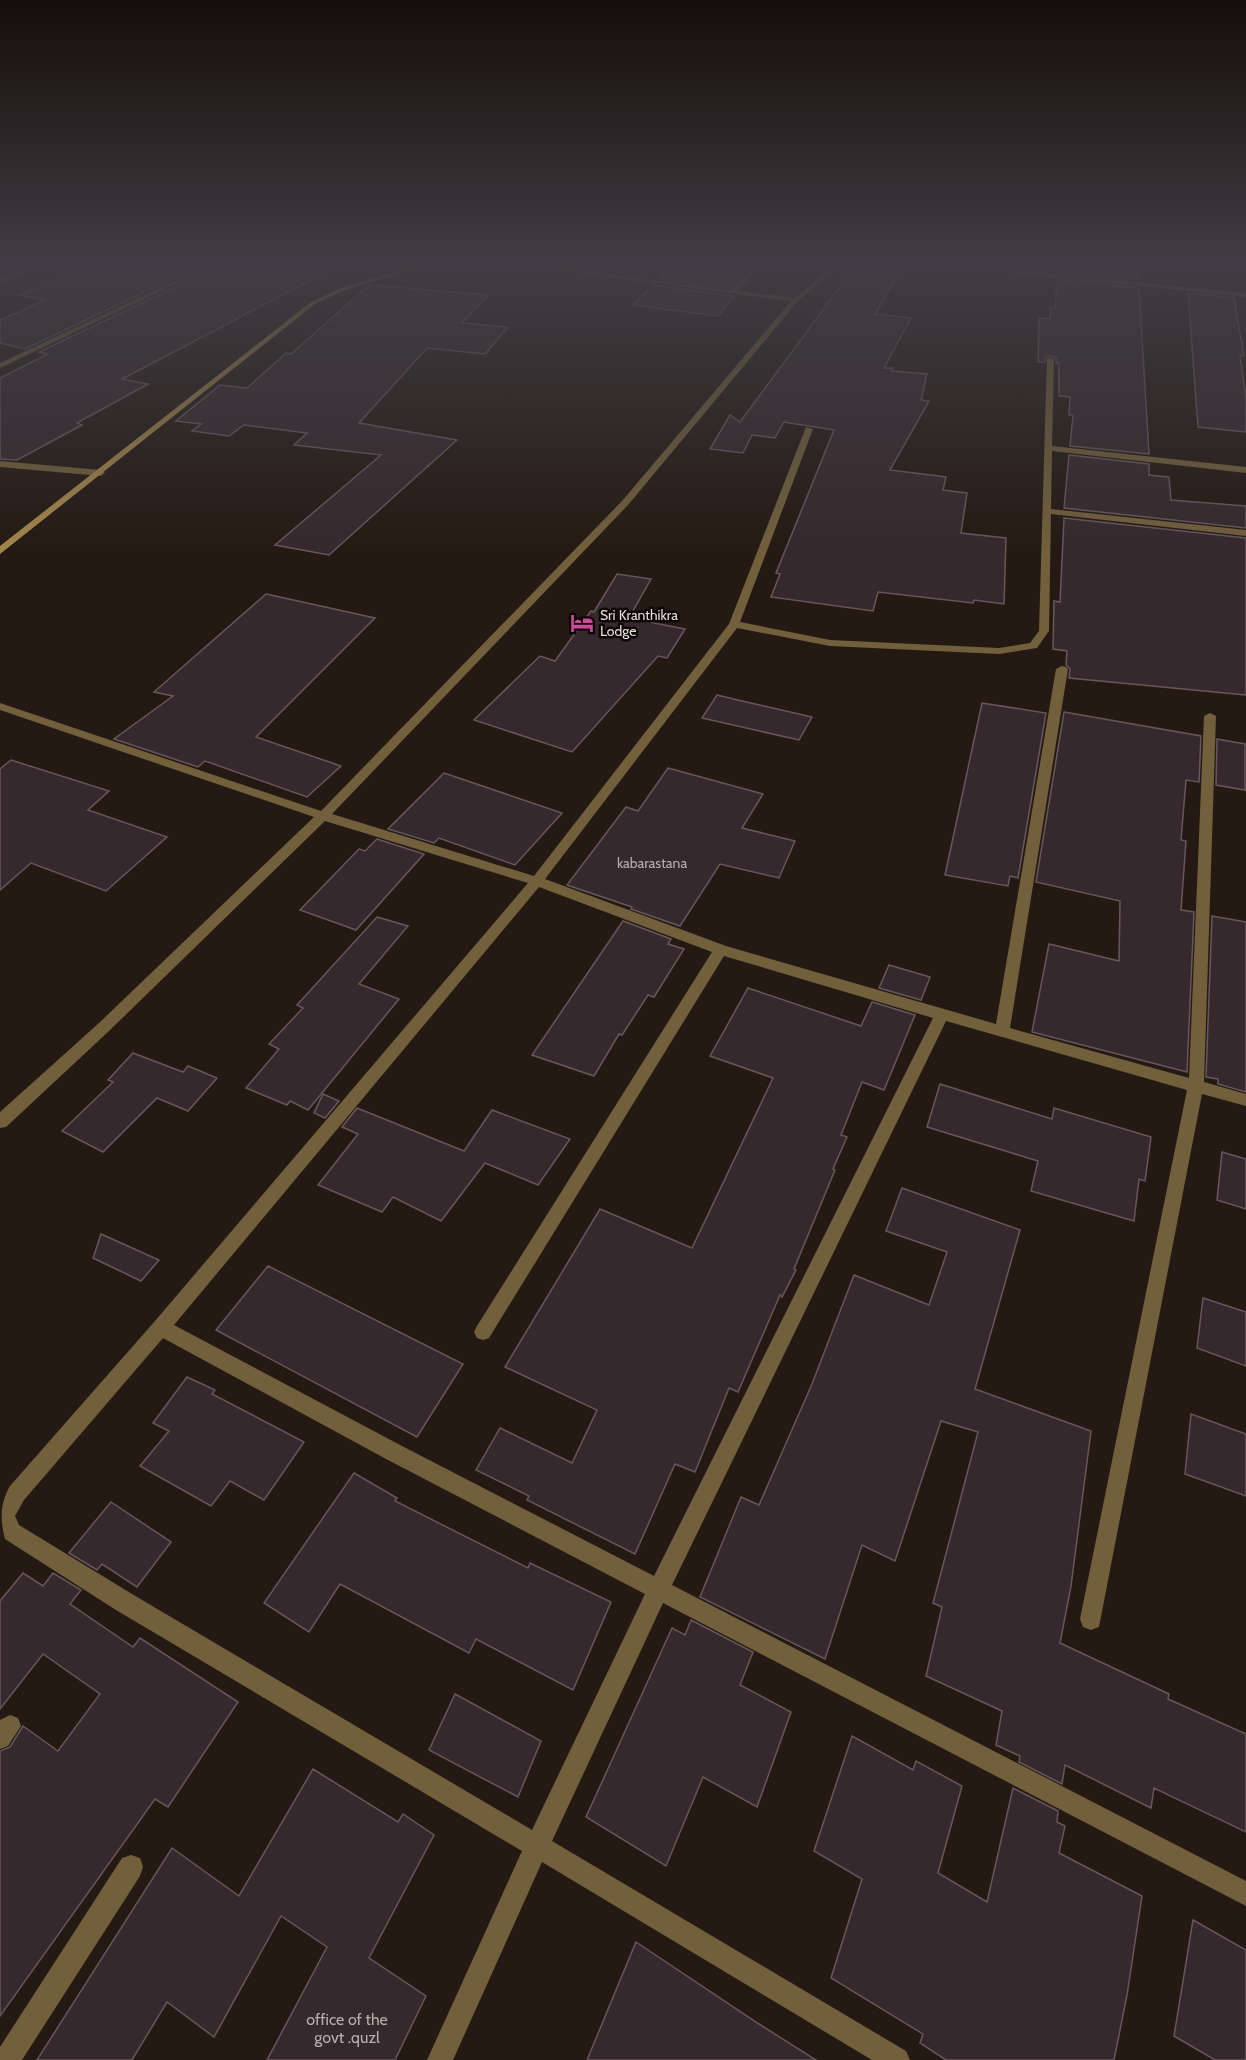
<svg xmlns="http://www.w3.org/2000/svg" width="1246" height="2060" font-family="Cabin,sans-serif">
<rect width="100%" height="100%" fill="#251a13"/>
<g fill="#36292d" stroke="#67575c" stroke-width="1.5">
<polygon points="95,264 163,264 193,269 25,349 0,343 0,320 45,300 18,295"/>
<polygon points="220,264 342,264 122,379 148,384 77,423 82,425 17,460 0,459 0,378 48,354 39,352 207,272 218,274"/>
<polygon points="675,264 751,264 731,288 660,279"/>
<polygon points="860,264 902,269 875,314 911,318 884,368 893,368 892,371 927,374 921,400 929,401 890,470 946,477 943,490 967,493 961,533 1006,538 1004,604 974,600 973,603 878,592 873,611 771,597 780,574 776,573 834,430 784,422 775,438 752,435 743,453 710,449 730,415 740,422 853,269"/>
<polygon points="1065,264 1130,264 1130,273 1138,274 1139,280 1063,273"/>
<polygon points="1061,280 1139,288 1149,454 1070,446 1073,415 1069,415 1070,397 1059,396 1059,363 1056,363 1056,358 1048,355 1045,357 1045,362 1038,362 1039,318 1050,319 1051,308 1055,308 1057,282"/>
<polygon points="369,285 489,295 462,323 508,327 485,354 427,348 359,423 457,440 329,555 275,545 381,455 294,445 307,433 244,425 229,436 192,431 201,424 176,421 220,385 247,388 286,353 291,354"/>
<polygon points="653,285 734,296 718,316 633,305"/>
<polygon points="1188,293 1234,298 1244,356 1240,355 1246,399 1246,432 1198,427"/>
<polygon points="1069,455 1149,464 1149,475 1169,477 1171,500 1246,506 1246,528 1064,508"/>
<polygon points="1064,518 1246,538 1246,695 1069,678 1070,669 1066,665 1067,651 1053,649 1054,601 1060,602"/>
<polygon points="617,574 651,579 629,618 685,629 667,658 658,656 572,752 474,720 540,656 555,661 591,611 594,612"/>
<polygon points="266,594 375,618 256,737 341,766 307,797 205,761 198,767 114,739 173,696 154,692"/>
<polygon points="717,695 742,701 812,717 799,740 702,718"/>
<polygon points="982,703 1046,713 1018,878 1010,876 1008,886 945,875"/>
<polygon points="1064,712 1201,736 1199,782 1186,780 1181,840 1186,841 1181,910 1194,912 1187,1072 1032,1032 1049,944 1119,961 1120,901 1036,882"/>
<polygon points="1217,739 1245,744 1245,790 1216,785"/>
<polygon points="11,760 109,791 88,810 167,837 106,891 31,863 0,890 0,769"/>
<polygon points="668,768 763,794 742,828 795,841 779,878 720,864 680,926 631,909 632,907 567,885 626,807 638,811"/>
<polygon points="444,773 562,813 515,865 439,838 434,843 388,829"/>
<polygon points="377,839 424,854 356,930 300,910 359,849 365,851"/>
<polygon points="1212,916 1246,922 1246,1092 1218,1084 1218,1079 1206,1077"/>
<polygon points="377,917 408,926 359,984 399,999 308,1110 290,1101 287,1105 246,1088 279,1049 269,1044 303,1008 297,1005"/>
<polygon points="623,921 671,939 668,944 684,949 654,997 648,995 622,1035 619,1034 594,1076 532,1055"/>
<polygon points="889,965 930,977 921,1000 879,988"/>
<polygon points="748,988 861,1026 872,1002 915,1015 884,1090 862,1082 841,1135 847,1137 833,1169 835,1170 794,1269 796,1270 782,1297 780,1295 738,1392 729,1388 695,1472 675,1464 635,1554 527,1500 529,1496 476,1470 500,1428 572,1463 597,1410 505,1367 600,1209 692,1248 773,1078 710,1056"/>
<polygon points="133,1053 183,1072 188,1066 217,1078 188,1111 157,1098 103,1152 62,1131 113,1082 108,1080"/>
<polygon points="940,1084 1052,1119 1054,1108 1151,1137 1145,1181 1139,1179 1134,1221 1031,1191 1038,1161 927,1127"/>
<polygon points="323,1094 339,1101 325,1118 314,1113"/>
<polygon points="357,1108 464,1151 492,1110 570,1139 538,1185 485,1163 441,1221 393,1197 382,1212 318,1185 358,1134 342,1127"/>
<polygon points="1222,1152 1246,1159 1246,1209 1217,1200"/>
<polygon points="902,1188 1020,1230 975,1389 1091,1431 1071,1586 1060,1643 1169,1694 1168,1699 1246,1734 1246,1832 1154,1788 1151,1808 1065,1765 1062,1784 1019,1762 1020,1756 996,1745 1002,1711 926,1676 942,1607 933,1603 978,1432 941,1421 895,1561 862,1545 825,1659 700,1597 741,1497 759,1505 812,1384 854,1275 929,1305 947,1252 886,1231"/>
<polygon points="101,1234 159,1260 141,1281 93,1258"/>
<polygon points="268,1266 463,1364 417,1437 216,1330"/>
<polygon points="1203,1298 1246,1312 1246,1366 1197,1348"/>
<polygon points="187,1377 215,1390 212,1394 304,1442 264,1500 230,1481 211,1506 140,1466 169,1431 153,1423"/>
<polygon points="1191,1414 1246,1434 1246,1496 1185,1474"/>
<polygon points="354,1473 397,1498 395,1501 528,1568 530,1563 611,1602 573,1690 476,1639 469,1653 340,1584 309,1632 264,1603"/>
<polygon points="111,1502 171,1542 137,1587 102,1564 97,1570 69,1553"/>
<polygon points="23,1573 43,1586 53,1573 81,1590 70,1604 133,1647 140,1638 238,1702 168,1807 155,1799 0,2016 0,1751 10,1747 23,1726 58,1751 100,1694 43,1654 0,1709 0,1601"/>
<polygon points="691,1620 753,1652 740,1685 791,1712 757,1807 703,1777 666,1866 586,1817 672,1628 685,1635"/>
<polygon points="455,1694 541,1741 518,1797 429,1750"/>
<polygon points="852,1736 913,1770 916,1761 962,1786 938,1873 987,1902 1013,1788 1058,1811 1057,1822 1065,1826 1059,1853 1142,1896 1127,1995 1114,2060 946,2060 920,2043 923,2034 831,1978 862,1879 814,1851"/>
<polygon points="313,1769 398,1822 403,1814 434,1835 369,1958 426,1996 395,2060 267,2060 327,1947 281,1916 214,2037 167,2002 132,2060 37,2060 172,1848 239,1896"/>
<polygon points="1193,1920 1246,1950 1246,2060 1215,2060 1174,2036"/>
<polygon points="636,1942 759,2024 816,2060 587,2060"/>
</g>
<g fill="none" stroke-linecap="round" stroke-linejoin="round">
<g fill="#72603c" fill-rule="evenodd">
<polygon points="35,264 43,264 0,282 0,278"/>
<polygon points="210,264 218,264 0,368 0,363"/>
<path d="M509 264H525L732 290 754 264H760L739 291 795 298 835 264H842L798 301 628 505 332 814 534 876 729 624 806 427 813 429 740 622 830 640 999 648 1030 643 1039 631 1047 357 1054 359 1052 446 1246 467V473L1052 451 1051 509 1246 530V536L1051 514 1049 631 1037 648 999 654 830 646 737 628 545 879 726 946 996 1024 1056 669 1062 666 1066 667 1068 669 1010 1028 1189 1078 1204 716 1210 713 1216 716 1204 1082 1246 1094V1106L1202 1094 1099 1627 1091 1630 1083 1627 1080 1619 1187 1090 946 1021 672 1585 1246 1881V1906L663 1603 552 1841 906 2051 910 2060H872L542 1862 453 2060H427L522 1851 116 1610 5 1539C0 1520 0 1503 10 1486L155 1321 528 883 325 821 109 1031 6 1127 0 1128V1112L99 1023 314 817 0 710V703L321 811 622 501 791 301ZM539 887 712 952 477 1326 474 1332 477 1338 483 1340 489 1338 724 956 933 1018 654 1576 402 1446 174 1325ZM163 1338 388 1460 645 1594 532 1830 132 1594 19 1525 15 1516 24 1500Z"/>
<polygon points="948,264 1246,293 1246,297 950,267"/>
<polygon points="0,461 101,470 105,473 101,476 0,467"/>
<polygon points="10,1715 18,1718 21,1726 8,1746 0,1749 0,1720"/>
<polygon points="131,1855 140,1858 143,1867 140,1876 22,2060 0,2060 0,2047 122,1858"/>
</g>
<polygon fill="#a3864b" fill-rule="evenodd" points="423,264 432,264 345,290 315,304 0,554 0,546 311,302 341,288"/>
</g>
<linearGradient id="sky" x2="0" y2="1"><stop stop-color="#140e0a"/><stop offset="0.48" stop-color="#403e44"/><stop offset="1" stop-color="#403e44" stop-opacity="0"/></linearGradient>
<rect width="1246" height="552" fill="url(#sky)"/>
<defs>
<g id="hotel-bare" transform="scale(1.8)"><path d="M-6-4.5h1.5V1H6V5H4.5V3h-9V5H-6ZM-4 0a1.8 1.8 0 1 1 3.6 0ZM.5 0V-2.5h3Q6-2.5 6 0Z" fill="#d1479c" stroke="#0a0604" stroke-width="2.5" paint-order="stroke"/></g>
</defs>
<g fill-rule="evenodd">
<use href="#hotel-bare" x="582" y="623"/>
</g>
<g text-anchor="middle" stroke-width="5" stroke-linejoin="round" paint-order="stroke">
<g font-size="14" fill="#e4dcd7" stroke="#0a0604" text-anchor="start">
<text x="600" y="620">Sri Kranthikra<tspan x="600" dy="16">Lodge</tspan></text>
</g>
<g font-size="14" fill="#b8afac">
<text x="652" y="868">kabarastana</text>
</g>
<g font-size="16" fill="#b8afac">
<text x="347" y="2025">office of the<tspan x="347" dy="18">govt .quzl</tspan></text>
</g>
</g>
</svg>
